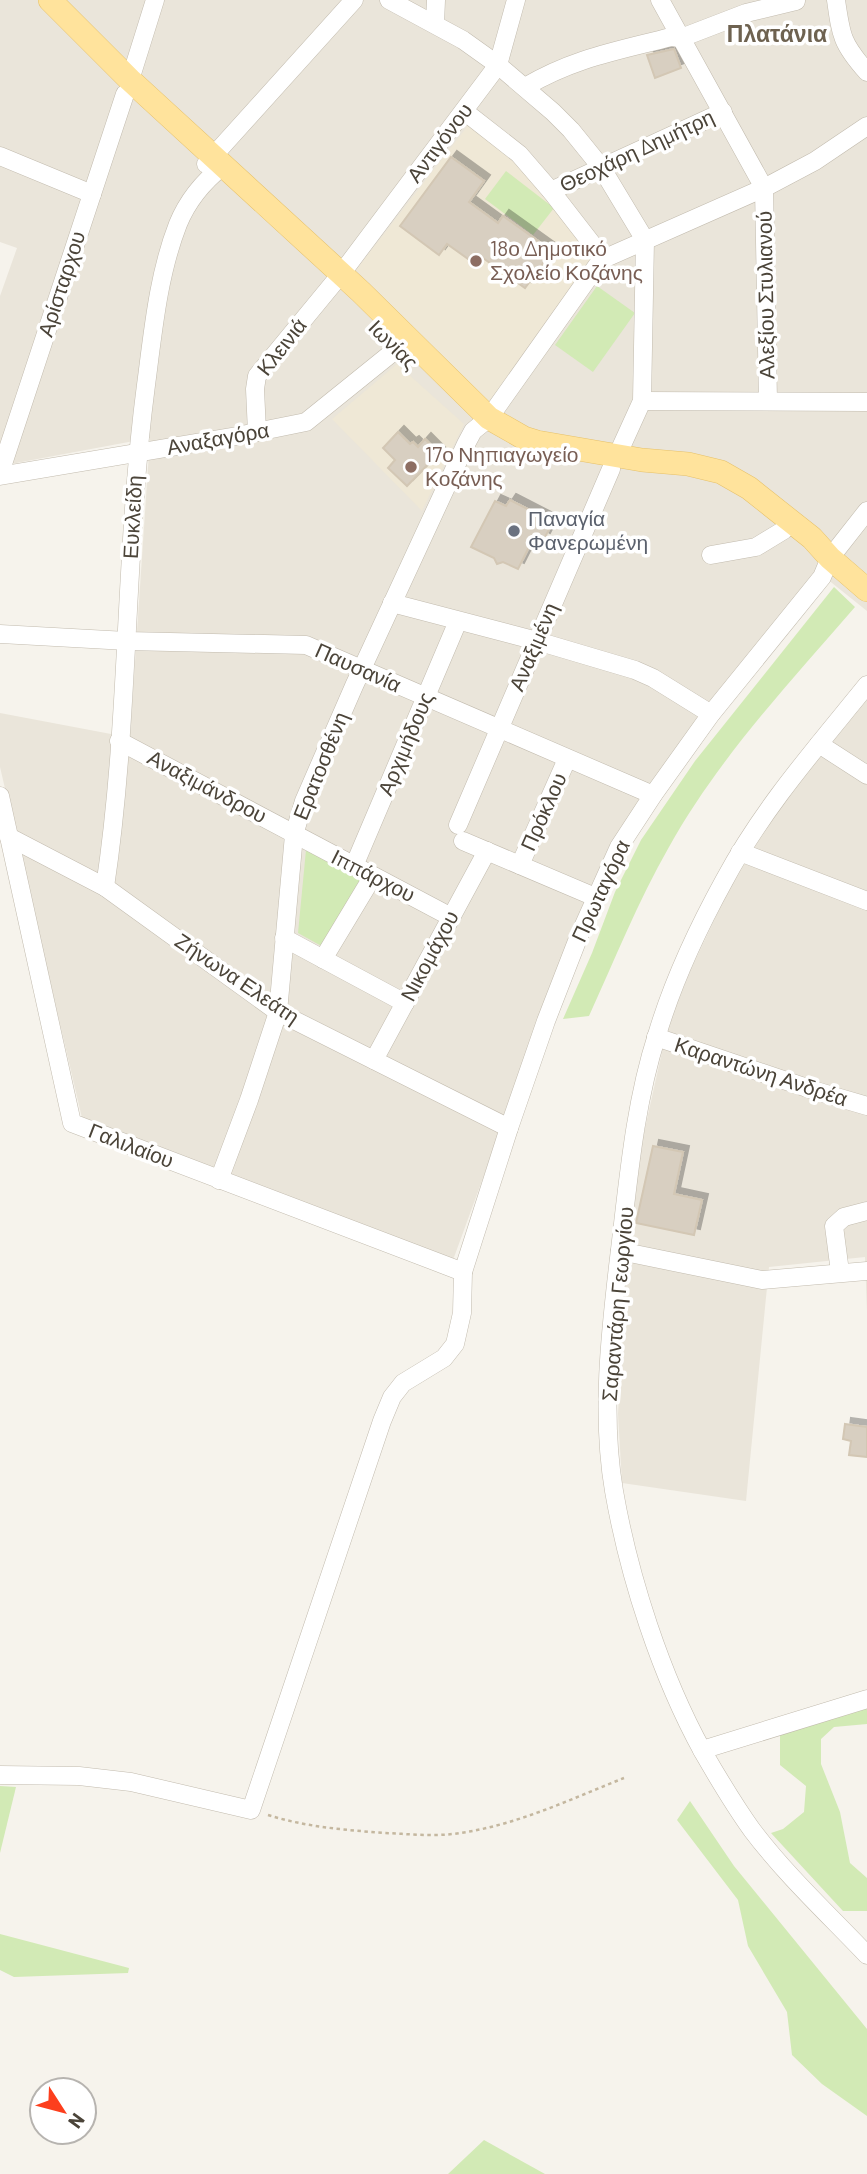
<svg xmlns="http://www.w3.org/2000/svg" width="867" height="2174" font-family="Barlow,sans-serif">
<defs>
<filter id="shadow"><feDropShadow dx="6" dy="-6" stdDeviation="0" flood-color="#0004"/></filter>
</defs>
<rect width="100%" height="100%" fill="#f6f3ec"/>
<g fill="#eae5da">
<polygon points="0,0 867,0 867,611 817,571 644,799 506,1115 453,1260 82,1118 0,767 0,713 111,734 130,736 150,438 0,466 0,296 17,248 0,242"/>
<polygon points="867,700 867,1311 865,1257 769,1267 746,1501 622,1483 618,1414 629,1235 643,1137 668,1025 691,969 738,870 769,819"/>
</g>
<g fill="#efe8d6">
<polygon points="470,123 517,160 592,252 586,273 492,406 356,270"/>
<polygon points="397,364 464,424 422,511 332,419"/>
</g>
<g fill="#d2eab5">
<polygon points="506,171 554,208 533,235 485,199"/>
<polygon points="597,286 635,313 593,372 555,345"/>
<path d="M834 587 855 607C789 683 718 759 669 847 638 901 615 959 589 1016L563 1019 592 953 615 892 641 840 695 761Z"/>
<polygon points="306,850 365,882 325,948 298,933"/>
<polygon points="867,1706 867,1724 834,1727 821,1739 821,1764 840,1812 850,1863 867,1878 867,1911 843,1911 771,1833 783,1829 804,1812 806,1786 780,1765 780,1733"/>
<polygon points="0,1786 16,1787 0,1853"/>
<polygon points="690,1801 734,1866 867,2029 867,2116 822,2084 792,2055 787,2012 748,1946 738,1900 677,1820"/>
<polygon points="0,1934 129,1968 128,1973 14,1977 0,1970"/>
<polygon points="484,2140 545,2174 448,2174"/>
</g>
<g fill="#d8cfc1" stroke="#d3c7b4" stroke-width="2" filter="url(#shadow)">
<polygon points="674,49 681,68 655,78 647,55"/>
<polygon points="451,157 484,181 469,202 498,223 503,216 552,251 525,288 476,253 471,261 447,244 439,255 400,226"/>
<polygon points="398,432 410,444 413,442 418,447 425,439 439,453 407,486 388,468 395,460 383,448"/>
<polygon points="510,500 553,522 544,539 535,535 518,569 503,562 497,564 494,558 471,547 495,501 506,506"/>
<polygon points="653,1146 683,1152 674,1194 702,1200 694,1235 636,1223"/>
<polygon points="845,1424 867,1427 867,1457 849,1455 851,1441 843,1439"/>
</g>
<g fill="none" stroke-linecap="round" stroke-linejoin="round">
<g stroke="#c2bbae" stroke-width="19">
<g id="minor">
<polyline points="389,0 463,40 498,65 553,112 571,130 601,167 645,240 642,401 617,456"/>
<polyline points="660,0 764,188 768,401"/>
<path d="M836 0C841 36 842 44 867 72"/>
<polyline points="435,23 436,0"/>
<polyline points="130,80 155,0"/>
<path d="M525 87C574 58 617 51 671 37L681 38 746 13 796 1"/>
<polyline points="464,111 519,154 551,191 596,249 601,260"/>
<polyline points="0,156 92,194"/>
<polyline points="206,164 354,0"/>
<polyline points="551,191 723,112"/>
<polyline points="601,260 764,188 815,161 867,126"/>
<polyline points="642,401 867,402"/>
<polyline points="257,432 255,389 257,376 341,274 498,65 516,0"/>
<polyline points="0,473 125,94"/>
<polyline points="0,476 237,436 306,422 409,339"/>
<polyline points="711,555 756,547 784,530"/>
<polyline points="392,603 537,641 635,670 653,678 711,714"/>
<polyline points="0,634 127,641 306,645 653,795"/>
<path d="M867 685C816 748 763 808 725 879 698 928 673 981 657 1035 634 1106 628 1184 619 1258 610 1334 601 1415 614 1491 629 1577 661 1676 703 1752 718 1778 734 1805 752 1830 786 1875 828 1914 867 1955"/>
<polyline points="119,741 451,917"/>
<polyline points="819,744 867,775"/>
<polyline points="0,796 72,1123 463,1272"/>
<polyline points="458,825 611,469"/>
<polyline points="9,837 105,887 278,1012 509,1128"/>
<polyline points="463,841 595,897"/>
<polyline points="740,852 867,901"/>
<polyline points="520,865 567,759"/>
<polyline points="354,866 458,621"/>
<path d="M105 887C130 721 124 552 146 385 153 332 158 275 178 224 187 202 204 181 223 166"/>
<polyline points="284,938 405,1003"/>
<polyline points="323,959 373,876"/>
<polyline points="656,1037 816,1091 867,1106"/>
<polyline points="374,1060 487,851"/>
<polyline points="219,1180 249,1100 278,1012 294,835 304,801 354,686 466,444 473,431 489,418 601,260"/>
<polyline points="620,1251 762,1280 867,1271"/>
<polyline points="840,1272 834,1226 844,1217 867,1211"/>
<polyline points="702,1750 867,1699"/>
<polyline points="0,1775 79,1776 131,1782 251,1810 382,1421 392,1397 403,1383 444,1358 455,1344 462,1313 463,1272 509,1128 546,1021 579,936 619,847 653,795 711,714 822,577 830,558 867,511"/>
</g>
</g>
<g stroke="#e6c16a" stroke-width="24">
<polyline id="major" points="50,0 130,80 361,292 489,418 524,438 537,442 642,460 688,464 721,472 749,488 812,538 830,558 867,590"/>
</g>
<path stroke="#c4b79f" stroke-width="2.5" stroke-dasharray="3.5 3.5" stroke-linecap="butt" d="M268 1815C306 1827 345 1830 385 1833 410 1834 435 1837 460 1833 517 1825 571 1799 624 1778"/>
<use href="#minor" stroke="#fff" stroke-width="18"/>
<use href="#major" stroke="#ffe39c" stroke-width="23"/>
</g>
<g fill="#8d6e63" stroke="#fff" stroke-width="2.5">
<circle cx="476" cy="261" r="7"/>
<circle cx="411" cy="467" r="7"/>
</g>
<circle fill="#6b7280" stroke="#fff" stroke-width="2.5" cx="514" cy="531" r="7"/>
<g text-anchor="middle" stroke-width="7" stroke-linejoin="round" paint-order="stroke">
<g font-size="21" fill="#4b4439" stroke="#fff">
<text transform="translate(440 143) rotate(-53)" y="7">Αντιγόνου</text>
<text transform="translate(637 151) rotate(-25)" y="7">Θεοχάρη Δημήτρη</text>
<text transform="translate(62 284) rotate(-72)" y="7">Αρίσταρχου</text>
<text transform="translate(766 295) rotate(-91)" y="7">Αλεξίου Στυλιανού</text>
<text transform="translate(393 345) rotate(45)" y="7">Ιωνίας</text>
<text transform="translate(282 347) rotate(-52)" y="7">Κλεινιά</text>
<text transform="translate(218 439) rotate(-10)" y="7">Αναξαγόρα</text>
<text transform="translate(133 517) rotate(-87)" y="7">Ευκλείδη</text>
<text transform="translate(534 647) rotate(-67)" y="7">Αναξιμένη</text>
<text transform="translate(358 668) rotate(24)" y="7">Παυσανία</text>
<text transform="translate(406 744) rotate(-67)" y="7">Αρχιμήδους</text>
<text transform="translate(321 766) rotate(-68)" y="7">Ερατοσθένη</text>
<text transform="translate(207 787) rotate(28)" y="7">Αναξιμάνδρου</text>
<text transform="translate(544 812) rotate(-66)" y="7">Πρόκλου</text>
<text transform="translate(373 876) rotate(27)" y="7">Ιππάρχου</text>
<text transform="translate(601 891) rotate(-65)" y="7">Πρωταγόρα</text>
<text transform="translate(430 956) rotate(-62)" y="7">Νικομάχου</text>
<text transform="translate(237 979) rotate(34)" y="7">Ζήνωνα Ελεάτη</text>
<text transform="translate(761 1072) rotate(18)" y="7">Καραντώνη Ανδρέα</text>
<text transform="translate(131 1146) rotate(21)" y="7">Γαλιλαίου</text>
<text transform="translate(618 1304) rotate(-85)" y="7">Σαραντάρη Γεωργίου</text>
</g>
<g font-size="21" fill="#785e54" stroke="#fff" text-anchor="start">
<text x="490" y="256">18ο Δημοτικό<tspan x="490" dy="24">Σχολείο Κοζάνης</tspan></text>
<text x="425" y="462">17ο Νηπιαγωγείο<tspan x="425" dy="24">Κοζάνης</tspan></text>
</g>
<g font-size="21" fill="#5b616d" stroke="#fff" text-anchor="start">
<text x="528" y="526">Παναγία<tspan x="528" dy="24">Φανερωμένη</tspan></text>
</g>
<g font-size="23" font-weight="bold" fill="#6e6250" stroke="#fff">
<text x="777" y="42">Πλατάνια</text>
</g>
</g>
<g transform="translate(63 2111) rotate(126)"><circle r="33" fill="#ffffff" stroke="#b7b4b0" stroke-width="2"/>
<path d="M0-5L12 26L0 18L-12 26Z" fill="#fc3f1d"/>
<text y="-10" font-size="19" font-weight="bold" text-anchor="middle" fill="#4b4439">N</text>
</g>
</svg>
